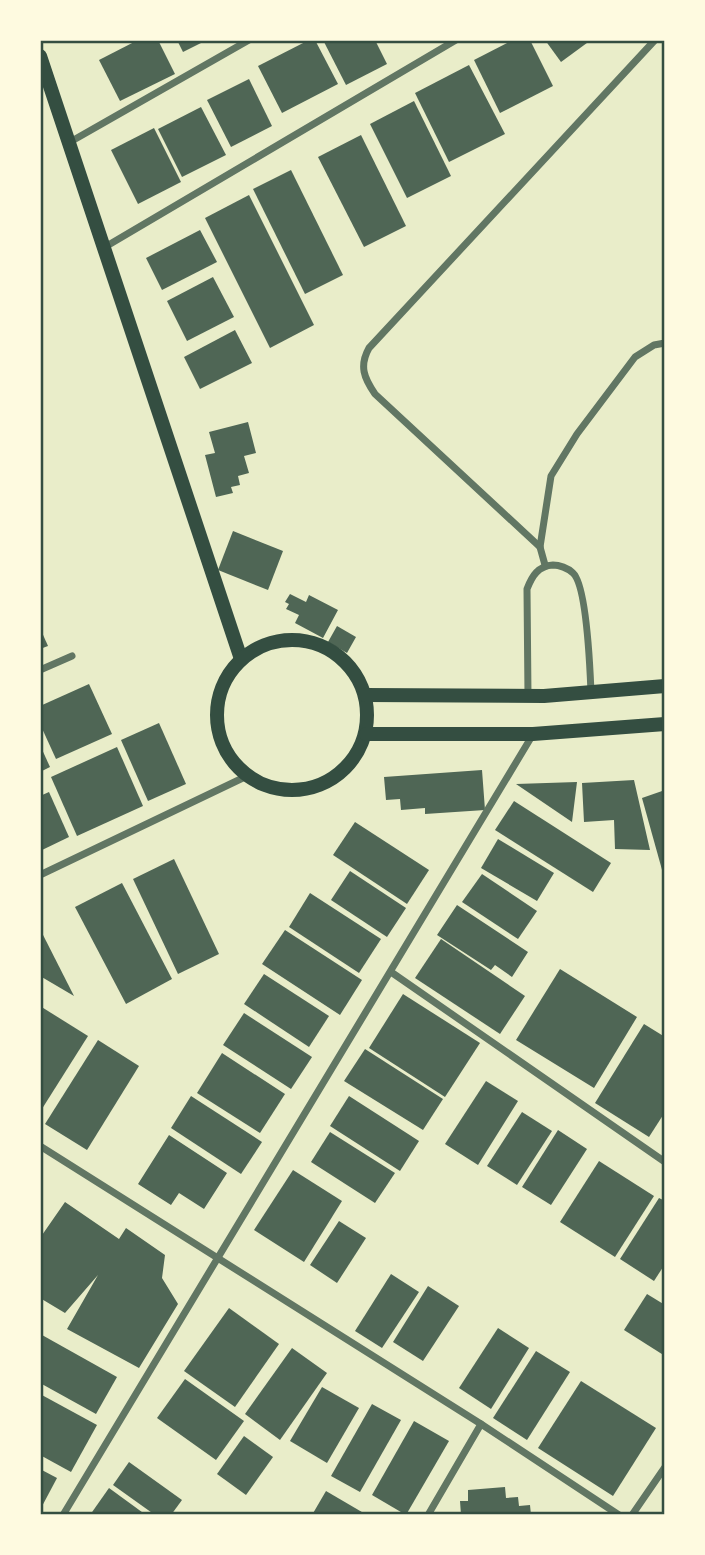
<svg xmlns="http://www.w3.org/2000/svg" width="705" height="1555" font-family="'Work Sans',sans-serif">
<rect width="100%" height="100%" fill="#e9edc9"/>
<g fill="#4f6655">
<polygon points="138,40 158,40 175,74 120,101 99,60"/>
<polygon points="177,40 207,40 183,52"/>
<polygon points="309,40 315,40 338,84 282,113 258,66"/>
<polygon points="323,40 375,40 387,64 346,85"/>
<polygon points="513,40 530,40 553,86 500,113 474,60"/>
<polygon points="545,40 591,40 561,62"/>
<polygon points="469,65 505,134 449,162 415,93"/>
<polygon points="249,79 272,126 231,147 207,100"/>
<polygon points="414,101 451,176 407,198 370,124"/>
<polygon points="201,107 226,155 182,177 158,129"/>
<polygon points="154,128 181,182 138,204 111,150"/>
<polygon points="361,135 406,226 364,247 318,157"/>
<polygon points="291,170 343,275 305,294 253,189"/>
<polygon points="249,195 314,325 270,348 205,218"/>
<polygon points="200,230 217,262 162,290 146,258"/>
<polygon points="213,277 234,317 187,341 167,301"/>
<polygon points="235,330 252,363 200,389 184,357"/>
<polygon points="248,422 256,453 244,456 249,473 238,476 240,485 231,487 233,493 216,497 205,455 215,453 209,432"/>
<polygon points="233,531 283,551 268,590 218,570"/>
<polygon points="290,594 306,602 309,595 338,610 323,638 295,623 299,615 286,609 289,604 285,602"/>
<polygon points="337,626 356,637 347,653 328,642"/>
<polygon points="40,628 48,646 40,649"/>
<polygon points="89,684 112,734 56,759 40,724 40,706"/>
<polygon points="159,723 186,784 148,801 121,740"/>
<polygon points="40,745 50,767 40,772"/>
<polygon points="117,747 143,806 77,836 51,777"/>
<polygon points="482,770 485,810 425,814 425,808 401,810 400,799 386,800 384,777"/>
<polygon points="634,780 650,850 615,849 614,820 584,822 582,783"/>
<polygon points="577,782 572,822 516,784"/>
<polygon points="665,790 665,877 664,877 642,798"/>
<polygon points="49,792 69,837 40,851 40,796"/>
<polygon points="514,801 611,863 593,892 495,830"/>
<polygon points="355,822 429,870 407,904 333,855"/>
<polygon points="498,839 554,873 537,901 481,868"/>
<polygon points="174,859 219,954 178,974 133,879"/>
<polygon points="350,871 406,908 387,937 331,900"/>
<polygon points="482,874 537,911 518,939 462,902"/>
<polygon points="122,883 172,979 126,1004 75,907"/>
<polygon points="310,893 381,939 359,973 289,927"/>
<polygon points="457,905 528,952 512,977 495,965 491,970 437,935"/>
<polygon points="40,929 74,996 40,976"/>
<polygon points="285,930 362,980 340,1015 262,964"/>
<polygon points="441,939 525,996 500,1034 415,978"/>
<polygon points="560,969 637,1017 594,1088 516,1040"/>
<polygon points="264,974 329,1016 309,1047 244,1004"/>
<polygon points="403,994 480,1043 445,1097 369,1048"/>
<polygon points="40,1006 88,1036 40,1112"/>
<polygon points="244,1013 312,1057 291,1089 223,1045"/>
<polygon points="644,1024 665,1037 665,1112 649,1137 595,1103"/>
<polygon points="98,1040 139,1066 87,1150 45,1124"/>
<polygon points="365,1049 443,1099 423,1130 344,1081"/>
<polygon points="222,1053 285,1094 260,1133 197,1093"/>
<polygon points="486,1081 518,1101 478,1165 445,1144"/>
<polygon points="191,1096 262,1142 241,1174 171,1128"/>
<polygon points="349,1096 419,1141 400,1171 330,1126"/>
<polygon points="522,1112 552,1131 517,1185 487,1166"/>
<polygon points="558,1130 587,1149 551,1205 522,1187"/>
<polygon points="330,1132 395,1173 375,1203 311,1162"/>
<polygon points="169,1135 227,1173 204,1209 179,1193 171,1205 138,1184"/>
<polygon points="599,1161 654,1196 615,1257 560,1222"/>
<polygon points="293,1170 342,1201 304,1262 254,1230"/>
<polygon points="659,1198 665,1201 665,1264 654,1281 620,1259"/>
<polygon points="65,1202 119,1239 126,1228 165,1255 162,1278 178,1304 139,1368 67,1329 98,1275 65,1313 40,1298 40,1238"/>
<polygon points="339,1221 366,1238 337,1283 310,1265"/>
<polygon points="391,1274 419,1292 382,1348 355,1331"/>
<polygon points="428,1286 459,1306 423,1361 393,1342"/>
<polygon points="647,1294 665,1305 665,1356 624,1330"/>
<polygon points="229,1308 279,1344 235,1407 184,1371"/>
<polygon points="498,1328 529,1348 491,1409 459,1388"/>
<polygon points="42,1335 117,1377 96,1414 40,1383"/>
<polygon points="292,1348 327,1373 280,1440 245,1414"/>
<polygon points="536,1351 570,1372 527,1440 493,1418"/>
<polygon points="185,1379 244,1421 216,1460 157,1418"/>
<polygon points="581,1381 656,1428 613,1496 538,1448"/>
<polygon points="322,1387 359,1408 327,1463 290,1441"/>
<polygon points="40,1394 97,1425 71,1472 40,1455"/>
<polygon points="372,1404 401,1420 360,1492 331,1476"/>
<polygon points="414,1421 449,1441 406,1515 372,1495"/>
<polygon points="244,1436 273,1457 246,1495 217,1474"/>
<polygon points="129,1462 182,1500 171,1515 155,1515 113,1485"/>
<polygon points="40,1469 57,1478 40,1510"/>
<polygon points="505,1487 506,1498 518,1497 519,1506 530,1505 531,1515 461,1515 460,1501 468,1501 468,1490"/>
<polygon points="109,1488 146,1515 90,1515"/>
<polygon points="326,1491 367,1515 312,1515"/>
</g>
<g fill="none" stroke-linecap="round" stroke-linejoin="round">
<g stroke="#617663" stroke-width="7">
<polyline points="70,142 249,40"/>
<polyline points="105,247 456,40"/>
<path d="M540 547 375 394C364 378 359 366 369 348L655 40"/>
<polyline points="545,565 540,547 551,476 577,434 635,357 654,345 665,343"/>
<polyline points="40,670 72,656"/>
<path d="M528 696 527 589C532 576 538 566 553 565 559 565 568 568 573 573 587 586 590 669 591 692"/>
<polyline points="40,875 247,776"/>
<polyline points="391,972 665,1162"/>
<polyline points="40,1146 481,1424 619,1515"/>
<polyline points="63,1515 532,736"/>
<polyline points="428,1515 481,1424"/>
<polyline points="632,1515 665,1467"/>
</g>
<g stroke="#344e41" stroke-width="14">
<polyline points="40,56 241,659"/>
<circle cx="292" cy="715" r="75"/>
<polyline points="365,695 544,696 665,686"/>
<polyline points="366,734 533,734 665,724"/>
</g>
</g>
<rect width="705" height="1555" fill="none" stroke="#fefae0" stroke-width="84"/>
<rect x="42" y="42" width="621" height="1471" fill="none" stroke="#344e41" stroke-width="2.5"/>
</svg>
